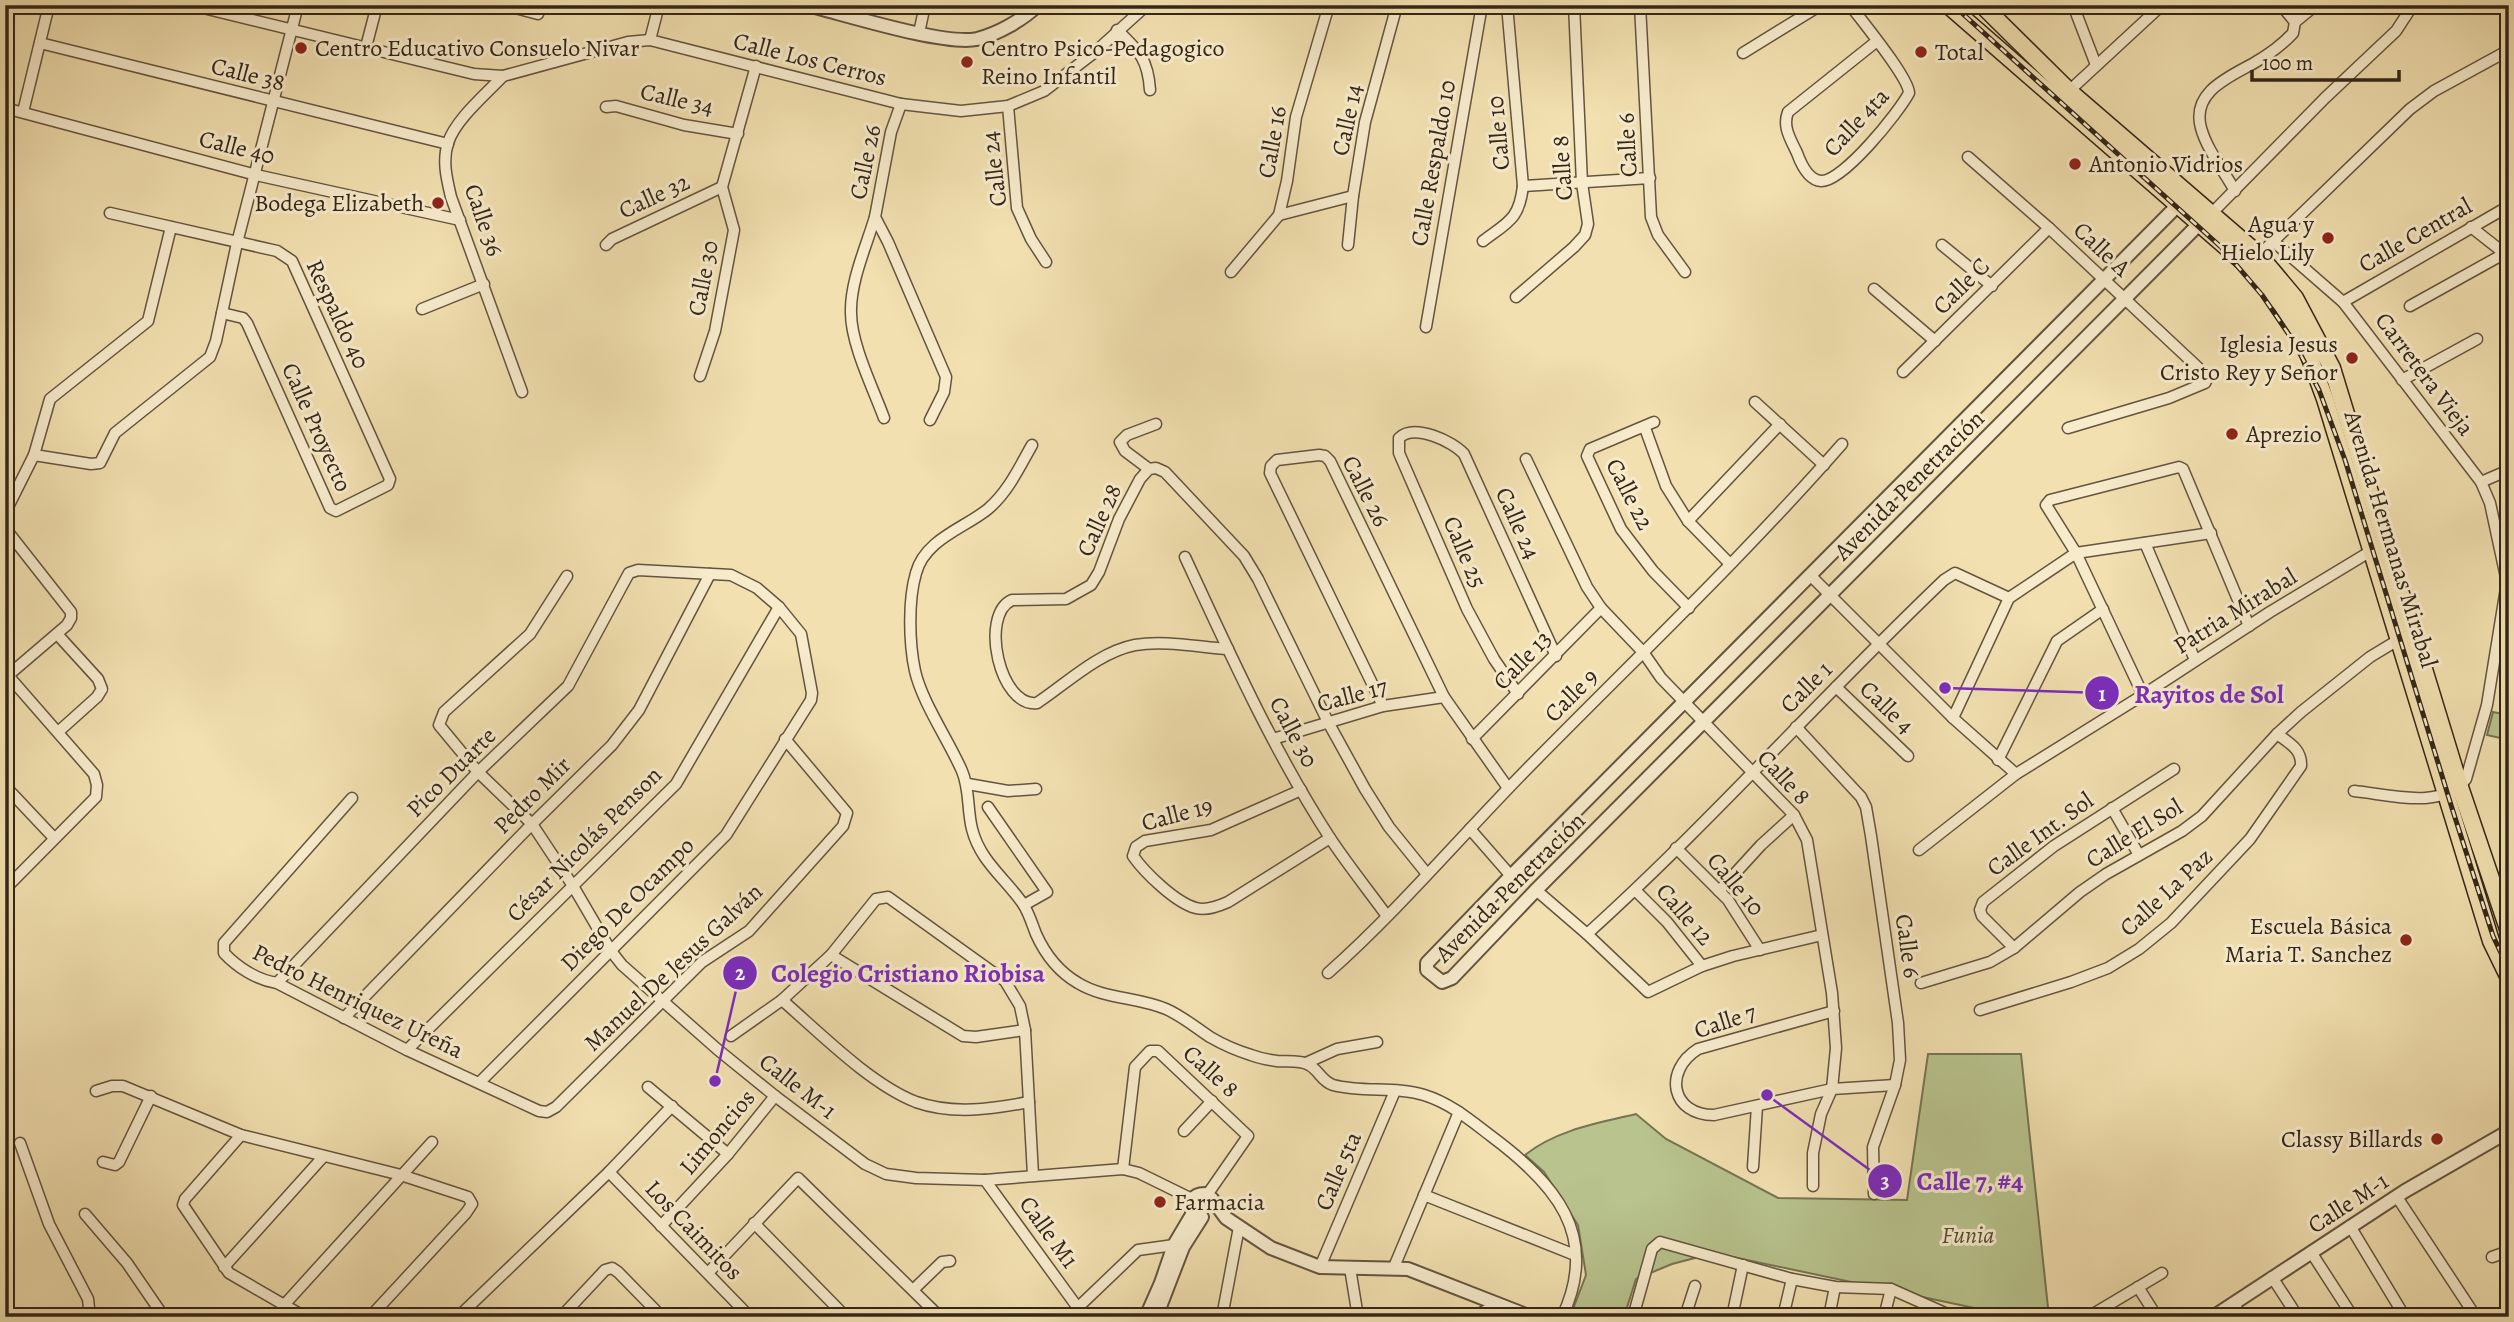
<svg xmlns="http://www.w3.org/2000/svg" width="2514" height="1322" font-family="Alegreya,serif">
<rect width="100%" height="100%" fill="#f2e0b0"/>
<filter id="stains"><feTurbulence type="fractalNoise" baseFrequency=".00286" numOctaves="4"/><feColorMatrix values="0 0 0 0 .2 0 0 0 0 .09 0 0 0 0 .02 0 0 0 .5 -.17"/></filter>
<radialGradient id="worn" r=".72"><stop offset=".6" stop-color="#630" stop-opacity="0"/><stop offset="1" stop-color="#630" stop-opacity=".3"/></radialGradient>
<g fill="#b8c38d" stroke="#767453" stroke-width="2">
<polygon points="2493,712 2509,715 2509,740 2487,735"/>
<path d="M1928 1054H2021L2049 1317H2017L1714 1253 1672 1264 1636 1279 1624 1317H1570L1586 1275 1578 1225 1544 1172 1525 1155C1556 1130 1598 1123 1636 1114L1666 1139 1778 1198 1907 1200Z"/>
</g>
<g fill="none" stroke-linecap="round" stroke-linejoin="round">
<g stroke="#63543f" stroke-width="13">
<g id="minor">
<polyline points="191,5 474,74 503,76 628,42 650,40 901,104 961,111 1008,106 1044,91 1095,52 1147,5"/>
<polyline points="466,5 479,5"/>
<polyline points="504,5 538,14"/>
<polyline points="1640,5 1651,217 1658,235 1685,272"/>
<path d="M1850 5C1862 21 1909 78 1909 93 1899 112 1843 182 1821 181 1808 180 1801 164 1797 153 1791 140 1782 127 1788 112L1877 41"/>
<polyline points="2073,5 2096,65"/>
<polyline points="2295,22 2316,5"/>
<path d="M1117 30C1139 51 1148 59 1150 90"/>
<polyline points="919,33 925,5"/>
<polyline points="650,40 659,5"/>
<polyline points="40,43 448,144"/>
<polyline points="366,47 377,5"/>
<polyline points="1743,53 1821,5"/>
<path d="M503 76C486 94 455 120 448 143 442 161 447 180 451 197L522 392"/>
<polyline points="2069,91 2162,5"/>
<polyline points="901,104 891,132 875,217 888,242 946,377 944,392 930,420"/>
<polyline points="1008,106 1017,208 1031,239 1046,262"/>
<polyline points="606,107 616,106 684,125 738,134"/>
<polyline points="5,108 256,175 460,220"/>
<polyline points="23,112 49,5"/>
<polyline points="1968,157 2049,228 2206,375 2207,379 2205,383 2169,398 2068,428"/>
<polyline points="1523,186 1650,178"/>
<path d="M2235 191C2224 171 2207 150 2201 128 2191 92 2229 77 2254 63 2268 55 2282 45 2293 33L2295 22 2281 5"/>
<polyline points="110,213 277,251 292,261 390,479 388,485 336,511 330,508 247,323 243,318 222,313"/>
<polyline points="2212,213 2325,98 2396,31 2413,5"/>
<polyline points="1279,215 1353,196"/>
<path d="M875 217C866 247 850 282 851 313 851 344 873 388 884 418"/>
<polyline points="2471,227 2504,253"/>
<path d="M1483 241C1508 222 1519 220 1523 186L1507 5"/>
<path d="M2273 241 2343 302 2481 482 2490 503 2507 582 2487 705 2466 779C2441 811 2388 794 2354 791"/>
<polyline points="606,245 612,239 722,187"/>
<polyline points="1348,245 1353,196 1365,122 1397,5"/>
<polyline points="1942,245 1992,286"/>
<polyline points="2256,258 2410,109 2434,91 2509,50"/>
<polyline points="1231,272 1279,215 1287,181 1296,117 1329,5"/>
<polyline points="1874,289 1935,341"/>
<polyline points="1516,297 1574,247 1585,235 1588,224 1582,183 1574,5"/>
<polyline points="2343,302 2509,206"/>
<polyline points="2410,306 2509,251"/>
<polyline points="422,309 484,284"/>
<polyline points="1426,327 1482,5"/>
<polyline points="1903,372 2049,228"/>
<polyline points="700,376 715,331 734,230 722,187 756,66"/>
<polyline points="2402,380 2477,339"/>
<polyline points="1755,402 1824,465"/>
<polyline points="1654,422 1590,449 1587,456 1621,529 1653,571 1689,608"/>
<polyline points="1645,428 1666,486 1688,521 1730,564"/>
<path d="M1032 445C1019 468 1008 492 988 509 965 528 925 539 916 573 908 600 909 643 915 671 922 702 949 741 962 771 970 790 967 809 972 829 980 861 1005 878 1023 904 1029 913 1032 924 1036 934 1045 954 1059 972 1078 983 1104 999 1138 997 1166 1009 1182 1016 1195 1027 1210 1037 1222 1044 1238 1051 1251 1055 1259 1058 1269 1060 1277 1061 1287 1062 1301 1060 1309 1065 1319 1070 1321 1081 1333 1085 1363 1093 1395 1086 1424 1095 1450 1103 1470 1120 1491 1136 1554 1183 1601 1235 1562 1317"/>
<polyline points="34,455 50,399 148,321 171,227"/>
<polyline points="1526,459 1587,587 1601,608 1643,652 1661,678 1794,815 1807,840 1832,993 1836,1048 1832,1089 1821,1114 1813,1153 1813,1186"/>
<polyline points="1149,469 1125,451 1120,442 1127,435 1156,424"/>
<polyline points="2481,482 2509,470"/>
<polyline points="5,513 34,455 91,464 100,463 115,433 210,357 216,341 237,243 298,5"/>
<polyline points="1688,521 1780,424"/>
<polyline points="5,528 71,612 71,618 67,625 5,678"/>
<polyline points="2145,543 2195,660"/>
<path d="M1185 557C1229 652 1273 750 1330 838 1348 865 1368 890 1387 916"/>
<polyline points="1810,575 1953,718 2016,774"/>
<polyline points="567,576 530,634 444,712 439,725 478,772 532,824 573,886 611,951 622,965 717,1049 775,1096 865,1164 886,1174 916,1178 985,1180 1123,1169 1139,1173 1192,1199"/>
<polyline points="57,634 98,679 102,689 97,697 58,732"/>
<path d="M1228 649C1198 647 1164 640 1135 645 1099 652 1067 683 1037 703 1000 708 979 615 1012 600L1066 599 1091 585 1099 572 1119 519 1140 479 1149 469 1156 468 1165 472 1244 556 1258 579 1328 722 1365 789 1389 827 1427 874"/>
<polyline points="5,672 94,774 97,785 96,797 5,889"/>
<polyline points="1836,687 1908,756"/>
<path d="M1518 694 1494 659 1467 609 1399 453V438C1414 423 1452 441 1464 454L1556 656"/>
<polyline points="2143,695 2076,553 2046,505 2050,500 2179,467 2183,469 2249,626"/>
<polyline points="1383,706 1270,473 1271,466 1277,460 1319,455 1325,456 1330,461 1444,697 1508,788"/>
<polyline points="1953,718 2009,598 2076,553 2211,533"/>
<polyline points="1796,727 1861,797 1866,807 1871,836 1898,1023 1900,1060 1895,1085 1873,1147 1874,1194"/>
<polyline points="1273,739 1383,706 1444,697"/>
<polyline points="1472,739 1601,608"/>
<polyline points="1998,760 2057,641 2103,609"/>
<polyline points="968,784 1008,791 1036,789"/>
<polyline points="5,786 54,838"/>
<path d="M1301 790 1211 830 1145 841 1136 847 1133 856C1145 873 1176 903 1196 908 1206 911 1219 906 1228 902L1330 838"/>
<path d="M352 798 224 943V953C237 967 257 980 277 983L407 1050 539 1111 547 1112 556 1107 702 962 749 931 843 826 847 813 785 739"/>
<polyline points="988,807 1047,892 1024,905"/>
<polyline points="2112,808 2139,855"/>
<polyline points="1470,829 1511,876"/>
<polyline points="1676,848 1728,900 1760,950"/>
<polyline points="1919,850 2016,774 2143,695 2270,612 2371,551"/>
<polyline points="1536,890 1587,934 1648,992 1702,966 1733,956 1822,935"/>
<polyline points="1635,890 1667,922 1702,966"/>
<polyline points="1719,891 1761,845 1794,815"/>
<path d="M1587 934C1711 822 1823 695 1944 580L1955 573 2009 598"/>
<polyline points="2014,948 1982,916 1980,910 1983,902 2054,846 2174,769"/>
<polyline points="831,955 963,1036 976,1037 1025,1030"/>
<path d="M1328 973C1399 910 1461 836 1528 768 1633 661 1743 557 1842 444"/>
<polyline points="277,983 478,772 568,686 629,573 638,570 731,575 757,588 779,607 801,634 812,693 811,700 726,835 480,1082"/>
<polyline points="1921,983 1990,962 2014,948 2080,892 2106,874 2182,831 2202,816 2277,734 2301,712 2370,657 2403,637"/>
<path d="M782 1000C820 1033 870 1084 916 1102 953 1115 992 1109 1029 1102"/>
<path d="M1980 1010 2071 982 2108 968 2139 949 2171 923 2250 839 2301 766C2302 749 2289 743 2277 734"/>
<path d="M1834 1011 1698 1049C1663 1071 1671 1115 1714 1115L1832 1089 1895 1085"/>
<polyline points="344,1018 532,824 612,745 639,710 710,574"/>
<polyline points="731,1036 782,1000 831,955 876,899 888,897 1005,981 1020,1006 1025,1030 1033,1175"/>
<polyline points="407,1050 676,784 779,607"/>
<polyline points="1306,1063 1337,1049 1377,1042"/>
<polyline points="648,1087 728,1154"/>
<polyline points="96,1091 112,1086 123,1086 241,1135 401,1175 468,1197 472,1204 466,1213 370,1317"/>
<polyline points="1184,1131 1212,1101"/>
<polyline points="241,1135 185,1199 183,1205 229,1273 305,1317"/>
<polyline points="20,1143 49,1224 88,1299 90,1317"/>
<polyline points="103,1162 115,1165 119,1162 151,1096"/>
<polyline points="1753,1167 1757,1106"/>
<polyline points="1123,1169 1135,1067 1150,1051 1158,1051 1248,1136 1207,1195"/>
<polyline points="609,1172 750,1317"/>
<polyline points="985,1180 1078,1308"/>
<polyline points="1424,1195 1575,1255"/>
<polyline points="2397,1197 2476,1317"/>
<polyline points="85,1214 127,1263 164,1317"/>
<polyline points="754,1223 846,1317"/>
<polyline points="661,1226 728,1154 775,1096"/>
<polyline points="2350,1226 2405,1317"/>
<polyline points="2311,1252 2353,1317"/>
<polyline points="2492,1257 2509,1251"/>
<polyline points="224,1267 323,1157"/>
<polyline points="1320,1267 1395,1091"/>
<polyline points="1394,1267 1459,1112"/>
<polyline points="1350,1268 1358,1317"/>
<polyline points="708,1273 798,1178 940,1317"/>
<polyline points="2272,1277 2298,1317"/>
<polyline points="2138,1287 2157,1317"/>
<polyline points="913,1290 942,1262 950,1261"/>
<polyline points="2233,1303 2242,1317"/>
<polyline points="285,1304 432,1142"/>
<polyline points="458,1317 609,1172 672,1106"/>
<polyline points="561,1317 605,1270 612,1268 618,1272 662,1317"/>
<polyline points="995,1317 1000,1317"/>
<polyline points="1068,1317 1138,1250 1174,1245"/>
<polyline points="1222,1317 1239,1227"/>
<polyline points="1474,1317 1497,1304"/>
<polyline points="1633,1317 1652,1249 1660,1242 1792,1279 1835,1287 1891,1289 1954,1317"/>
<polyline points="1685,1317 1695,1286"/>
<polyline points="1732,1317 1743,1265"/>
<polyline points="1783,1317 1792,1279"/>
<polyline points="1829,1317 1835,1287"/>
<polyline points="1884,1317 1891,1289"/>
<polyline points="2088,1317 2162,1273"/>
</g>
</g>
<g stroke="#63543f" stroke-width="16">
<g id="tertiary">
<path d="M807 5C844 14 944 46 977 39 998 34 1022 20 1038 5"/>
<polyline points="2184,199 1511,876 1427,963 1427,970 1442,982 1452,978 1536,890 2205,218"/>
<path d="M1193 1213C1188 1202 1193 1194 1205 1194L1212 1199 1226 1218 1271 1248 1320 1267 1408 1269 1531 1317"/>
<polyline points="1146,1317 1161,1283 1174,1245 1193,1213"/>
<polyline points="1156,1317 1183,1247 1202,1217"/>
<polyline points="2213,1317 2405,1191 2509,1131"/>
</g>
</g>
<g stroke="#332619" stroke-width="19">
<g id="primary">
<polyline points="1948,5 2248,266 2282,305 2301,334 2325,399 2491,941 2509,978"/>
<polyline points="1982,5 2069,91 2259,255 2295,298 2332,368 2460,787 2509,932"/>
</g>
</g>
<use href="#minor" stroke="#f7ebcc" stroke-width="10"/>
<use href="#tertiary" stroke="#f7ebcc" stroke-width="12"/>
<use href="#primary" stroke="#f2e0b0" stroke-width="16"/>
<g stroke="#332619" stroke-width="5">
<polyline id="rail" points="1953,5 2221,247 2262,295 2294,342 2319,390 2345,460 2451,805 2493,936 2509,970"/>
</g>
<use href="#rail" stroke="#f7ebcc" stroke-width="2.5" stroke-dasharray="8" stroke-linecap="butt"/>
</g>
<g fill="#8f2418" stroke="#f7ebcc" stroke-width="2.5">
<circle cx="301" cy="48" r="7"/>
<circle cx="1921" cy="52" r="7"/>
<circle cx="967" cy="62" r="7"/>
<circle cx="2075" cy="164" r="7"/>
<circle cx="438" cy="203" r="7"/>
<circle cx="2328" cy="238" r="7"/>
<circle cx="2352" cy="358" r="7"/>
<circle cx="2232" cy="434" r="7"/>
<circle cx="2406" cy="940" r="7"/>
<circle cx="2437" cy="1139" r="7"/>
<circle cx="1160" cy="1202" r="7"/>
</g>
<g text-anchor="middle" stroke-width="6" stroke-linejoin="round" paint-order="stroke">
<g font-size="24" fill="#332619" stroke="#f7ebcc" text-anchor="start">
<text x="315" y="56">Centro Educativo Consuelo Nivar</text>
<text x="981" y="56">Centro Psico-Pedagogico<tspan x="981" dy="28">Reino Infantil</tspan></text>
<text x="1935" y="60">Total</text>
<text x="2089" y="172">Antonio Vidrios</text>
<text x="424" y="211" text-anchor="end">Bodega Elizabeth</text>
<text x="2314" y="232" text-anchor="end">Agua y<tspan x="2314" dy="28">Hielo Lily</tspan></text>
<text x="2338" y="352" text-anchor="end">Iglesia Jesus<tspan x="2338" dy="28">Cristo Rey y Señor</tspan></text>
<text x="2246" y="442">Aprezio</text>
<text x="2392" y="934" text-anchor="end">Escuela Básica<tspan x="2392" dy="28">Maria T. Sanchez</tspan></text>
<text x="2423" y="1147" text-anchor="end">Classy Billards</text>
<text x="1174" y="1210">Farmacia</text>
</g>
<g font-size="24" fill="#332619" stroke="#f7ebcc">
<text transform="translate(810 59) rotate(14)" y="8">Calle Los Cerros</text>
<text transform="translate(248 74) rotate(14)" y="8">Calle 38</text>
<text transform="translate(677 99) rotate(13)" y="8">Calle 34</text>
<text transform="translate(1347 120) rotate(-78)" y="8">Calle 14</text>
<text transform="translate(1856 122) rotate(-47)" y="8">Calle 4ta</text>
<text transform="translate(1498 133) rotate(-95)" y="8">Calle 10</text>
<text transform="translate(1272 142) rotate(-80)" y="8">Calle 16</text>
<text transform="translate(1627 145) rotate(-93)" y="8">Calle 6</text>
<text transform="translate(237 147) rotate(14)" y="8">Calle 40</text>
<text transform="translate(865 162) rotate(-78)" y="8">Calle 26</text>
<text transform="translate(1433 163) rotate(-80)" y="8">Calle Respaldo 10</text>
<text transform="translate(1562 168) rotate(-94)" y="8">Calle 8</text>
<text transform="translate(994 169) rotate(-97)" y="8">Calle 24</text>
<text transform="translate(654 196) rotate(-25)" y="8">Calle 32</text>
<text transform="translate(484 220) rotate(71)" y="8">Calle 36</text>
<text transform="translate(2415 235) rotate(-30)" y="8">Calle Central</text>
<text transform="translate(2102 249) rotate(43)" y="8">Calle A</text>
<text transform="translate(703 278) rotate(-79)" y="8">Calle 30</text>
<text transform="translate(1961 286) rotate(-45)" y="8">Calle C</text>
<text transform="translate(338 314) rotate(65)" y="8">Respaldo 40</text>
<text transform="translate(2425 374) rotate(53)" y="8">Carretera Vieja</text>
<text transform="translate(317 427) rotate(66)" y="8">Calle Proyecto</text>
<text transform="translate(1909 485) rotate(-45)" y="8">Avenida Penetración</text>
<text transform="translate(1366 491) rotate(63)" y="8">Calle 26</text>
<text transform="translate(1630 494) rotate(63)" y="8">Calle 22</text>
<text transform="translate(1099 520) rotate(-66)" y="8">Calle 28</text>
<text transform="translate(1518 523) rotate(66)" y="8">Calle 24</text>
<text transform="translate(2391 539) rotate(73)" y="8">Avenida Hermanas Mirabal</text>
<text transform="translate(1465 552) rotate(67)" y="8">Calle 25</text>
<text transform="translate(2235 611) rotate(-32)" y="8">Patria Mirabal</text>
<text transform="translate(1522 660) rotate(-46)" y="8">Calle 13</text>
<text transform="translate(1806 687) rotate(-45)" y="8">Calle 1</text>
<text transform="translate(1352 695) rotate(-15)" y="8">Calle 17</text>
<text transform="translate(1571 695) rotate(-45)" y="8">Calle 9</text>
<text transform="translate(1887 707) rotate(44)" y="8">Calle 4</text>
<text transform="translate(1294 732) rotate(62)" y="8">Calle 30</text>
<text transform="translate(451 772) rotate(-45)" y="8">Pico Duarte</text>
<text transform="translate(1784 777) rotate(47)" y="8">Calle 8</text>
<text transform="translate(532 795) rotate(-45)" y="8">Pedro Mir</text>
<text transform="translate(1177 814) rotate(-15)" y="8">Calle 19</text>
<text transform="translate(2134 833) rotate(-32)" y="8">Calle El Sol</text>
<text transform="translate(2040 834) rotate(-36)" y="8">Calle Int. Sol</text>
<text transform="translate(584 844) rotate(-45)" y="8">César Nicolás Penson</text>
<text transform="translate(1736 884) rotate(50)" y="8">Calle 10</text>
<text transform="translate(1510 887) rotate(-45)" y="8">Avenida Penetración</text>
<text transform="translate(2166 892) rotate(-43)" y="8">Calle La Paz</text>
<text transform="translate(627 904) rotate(-45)" y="8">Diego De Ocampo</text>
<text transform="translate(1685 914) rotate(49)" y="8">Calle 12</text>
<text transform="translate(1908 946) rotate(82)" y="8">Calle 6</text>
<text transform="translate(673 967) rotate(-43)" y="8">Manuel De Jesus Galván</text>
<text transform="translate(358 1001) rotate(26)" y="8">Pedro Henriquez Ureña</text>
<text transform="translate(1725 1021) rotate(-18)" y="8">Calle 7</text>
<text transform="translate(1211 1071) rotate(42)" y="8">Calle 8</text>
<text transform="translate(798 1086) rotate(38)" y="8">Calle M-1</text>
<text transform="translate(717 1132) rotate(-50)" y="8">Limoncios</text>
<text transform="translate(1338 1171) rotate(-67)" y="8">Calle 5ta</text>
<text transform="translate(2348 1203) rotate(-33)" y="8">Calle M-1</text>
<text transform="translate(694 1230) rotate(46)" y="8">Los Caimitos</text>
<text transform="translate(1049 1232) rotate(54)" y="8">Calle M1</text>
</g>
<g font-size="24" font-style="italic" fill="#544d36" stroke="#f7ebcc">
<text x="1968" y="1243">Funia</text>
</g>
</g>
<path fill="none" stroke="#7b2cbf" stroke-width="2.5" d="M1945 688L2102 693M715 1081L740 973M1767 1095L1885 1181"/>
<g fill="#7b2cbf" stroke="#f7ebcc" stroke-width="2.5">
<circle cx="1945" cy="688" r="7"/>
<circle cx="715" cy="1081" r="7"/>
<circle cx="1767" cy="1095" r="7"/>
<circle cx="2102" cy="693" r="18"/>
<circle cx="740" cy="973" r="18"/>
<circle cx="1885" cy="1181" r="18"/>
</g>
<g font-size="21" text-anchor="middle" font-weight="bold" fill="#fff">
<text x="2102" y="701">1</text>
<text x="740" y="980">2</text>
<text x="1885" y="1188">3</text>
</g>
<g font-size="26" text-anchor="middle" font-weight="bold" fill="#7b2cbf" stroke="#f7ebcc" stroke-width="6" stroke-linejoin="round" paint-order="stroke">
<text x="2209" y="703">Rayitos de Sol</text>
<text x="908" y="982">Colegio Cristiano Riobisa</text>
<text x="1970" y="1190">Calle 7, #4</text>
</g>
<rect width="2514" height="1322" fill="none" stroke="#f2e0b0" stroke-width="28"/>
<rect x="7" y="7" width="2500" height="1308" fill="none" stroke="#332619" stroke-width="3.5"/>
<rect x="14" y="14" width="2486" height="1294" fill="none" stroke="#332619" stroke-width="2"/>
<path d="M2252 70v10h147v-10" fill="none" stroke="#332619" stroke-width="3.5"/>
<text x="2262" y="70" font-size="21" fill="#332619" stroke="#f7ebcc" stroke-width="5" paint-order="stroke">100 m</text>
<rect width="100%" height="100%" filter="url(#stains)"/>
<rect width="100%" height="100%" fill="url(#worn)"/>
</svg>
